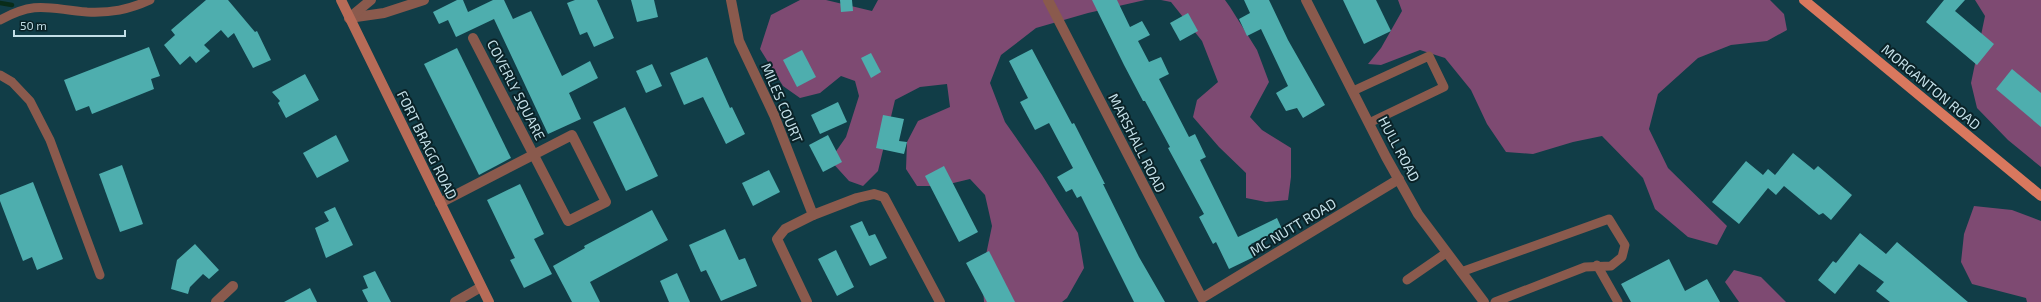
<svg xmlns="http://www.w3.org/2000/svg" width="2041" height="302" font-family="'Exo 2',sans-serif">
<rect width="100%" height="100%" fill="#113d47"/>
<g fill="#7e4a72">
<polygon points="800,0 826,0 872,11 878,0 1145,0 1088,13 1036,28 1001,55 990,83 1005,122 1042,175 1078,233 1084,268 1067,298 1062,302 984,302 982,274 992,226 985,195 970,179 941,186 917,186 906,169 907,142 918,121 950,107 947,84 920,87 895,100 878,171 863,186 849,181 830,160 846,137 859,96 855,81 841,76 820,93 800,98 783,86 760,49 771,15"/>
<polygon points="1161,0 1225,0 1230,7 1257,50 1269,82 1250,117 1262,130 1291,148 1291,177 1288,200 1266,202 1246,198 1246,173 1219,147 1193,117 1197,100 1218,82 1202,41 1171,2"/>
<polygon points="1398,0 1770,0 1784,14 1787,30 1767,41 1731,45 1698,58 1658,94 1649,129 1668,168 1727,226 1717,245 1688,237 1655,209 1643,178 1602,136 1573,142 1533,154 1506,152 1487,124 1471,90 1445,58 1420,50 1381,65 1368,64 1381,48 1402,11"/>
<polygon points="1975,0 2041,0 2041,167 2008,140 1977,108 1971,83 1985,16"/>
<polygon points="1974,206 2012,210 2041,221 2041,302 2027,302 2026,298 1972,284 1961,262 1964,234"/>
<polygon points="1734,270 1761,277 1786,302 1739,302 1725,282"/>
</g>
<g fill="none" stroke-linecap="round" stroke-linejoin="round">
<polyline stroke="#092c19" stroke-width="4.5" points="0,3 12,5"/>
</g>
<g fill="#4eaeae">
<polygon points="206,0 228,0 255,32 257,31 271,60 253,68 234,33 228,38 221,30 204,45 210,51 196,63 190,56 180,65 164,45 175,35 171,30"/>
<polygon points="457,0 463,0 468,12 493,0 504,0 513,19 531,11 562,76 590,61 598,78 569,93 581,119 548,134 494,19 456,37 448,20 439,24 433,12"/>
<polygon points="575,0 597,0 614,38 594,47 587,32 580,35 567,3"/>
<polygon points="631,0 654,0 658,17 637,22"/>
<polygon points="840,0 852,0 853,11 841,12"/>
<polygon points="1092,0 1117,0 1130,27 1142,21 1150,35 1138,41 1149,62 1161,57 1169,74 1159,79 1189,137 1195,134 1206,157 1200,160 1238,237 1277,218 1282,229 1251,244 1256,256 1229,269 1216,242 1213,244 1199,217 1204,214 1168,148 1170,147 1145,101 1143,101 1124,65"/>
<polygon points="1244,0 1269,0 1288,40 1325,105 1303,118 1297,108 1286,111 1276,93 1288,86 1261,29 1247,36 1239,19 1250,13"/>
<polygon points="1343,0 1376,0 1391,31 1364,44"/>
<polygon points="1944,0 1965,0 1955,11 1994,44 1977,65 1926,22"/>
<polygon points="1188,13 1198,31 1180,41 1170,23"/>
<polygon points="149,47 160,76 151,79 154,89 92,114 89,106 76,111 64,80"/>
<polygon points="457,48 511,158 479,175 424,64"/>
<polygon points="1032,49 1072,124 1074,123 1105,184 1103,184 1139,257 1165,302 1134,302 1081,196 1077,198 1072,189 1066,192 1057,177 1073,168 1049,123 1035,130 1020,102 1028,98 1009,61"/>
<polygon points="802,50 816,77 797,87 783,60"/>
<polygon points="871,53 881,72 871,78 861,58"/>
<polygon points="707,57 730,108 732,107 745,134 726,144 703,97 684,105 670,73"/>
<polygon points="652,64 662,86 646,93 636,71"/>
<polygon points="2012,69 2041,93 2041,127 1996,89"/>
<polygon points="305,74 319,100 286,118 278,103 280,101 272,92"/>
<polygon points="838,102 847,122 820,134 811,115"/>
<polygon points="625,107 658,176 626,191 593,122"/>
<polygon points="883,115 904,119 899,141 907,142 904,154 876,148"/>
<polygon points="336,135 349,161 317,178 303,153"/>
<polygon points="828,135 842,162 823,172 809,145"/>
<polygon points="1793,153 1814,170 1818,166 1852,195 1831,220 1823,213 1819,215 1784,186 1776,195 1768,188 1739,224 1712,202 1746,161 1763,175 1768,169 1775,175"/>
<polygon points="122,165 143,224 120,232 99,174"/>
<polygon points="944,166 978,232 959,242 925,176"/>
<polygon points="769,170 780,192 753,206 742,183"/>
<polygon points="33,182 63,259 37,270 32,257 23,261 0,201 0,195"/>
<polygon points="520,184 544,234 534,239 552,274 524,288 510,260 515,258 487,200"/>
<polygon points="335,207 353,245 326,258 315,228 329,221 324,212"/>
<polygon points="652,210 668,240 590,282 600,302 572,302 553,266 585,248 584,246"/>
<polygon points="862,221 869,236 875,234 887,258 870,266 850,226"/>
<polygon points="725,229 739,260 745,258 757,286 721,301 706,270 701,272 689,245"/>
<polygon points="1860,233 1886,254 1897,242 1968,302 1890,302 1876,291 1884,282 1859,264 1835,294 1818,280 1833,261 1836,263"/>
<polygon points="195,244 219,270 209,279 203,274 190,287 188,294 171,289 177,260"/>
<polygon points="836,250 854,287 837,296 818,259"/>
<polygon points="989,251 1015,302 987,302 966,263"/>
<polygon points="1669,259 1685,291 1707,279 1720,302 1631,302 1621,284"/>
<polygon points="375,271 391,302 368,302 362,290 368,288 363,276"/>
<polygon points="677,273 690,302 669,302 660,281"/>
<polygon points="310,288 317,302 284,302"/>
</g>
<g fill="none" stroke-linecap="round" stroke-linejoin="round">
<g stroke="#8a5a4d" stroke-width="9">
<path d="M0 20C37 0 48 9 87 12 111 13 128 10 150 0"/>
<polyline points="0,75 12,82 30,101 50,140 100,275"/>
<polyline points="1353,91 1429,56 1444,87 1369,123"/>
<polyline points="1597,265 1618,302"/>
<polyline points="1461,272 1609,219 1625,245 1622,257 1611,266 1585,267 1495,302"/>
<polyline points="1407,280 1446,253"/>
</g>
<g stroke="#8a5a4d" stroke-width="10">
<polyline points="731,0 739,41 774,115 813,215"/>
<polyline points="1048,0 1202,298 1399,179"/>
<polyline points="1306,0 1386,157 1418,214 1484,302"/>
<polyline points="440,203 572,135 606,202 568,221 473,38"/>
<polyline points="216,302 233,286"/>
<polyline points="455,302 481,287"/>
<polyline points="807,302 777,239 785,229 813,215 857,198 874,194 884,197 940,302"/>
</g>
<g stroke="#8a5a4d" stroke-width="10">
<polyline points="349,18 384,13 424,0"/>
<polyline points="349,18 371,0"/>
</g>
<polyline stroke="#b76b57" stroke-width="10" points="341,0 489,302"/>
<polyline stroke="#d9785e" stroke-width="10" points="1804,0 2041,196"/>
</g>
<g text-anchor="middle" stroke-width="4" stroke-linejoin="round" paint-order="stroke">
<g font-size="14" fill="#c3dfe7" stroke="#0a2227">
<text transform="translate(1931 87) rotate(40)" y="5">MORGANTON ROAD</text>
<text transform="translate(516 90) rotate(63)" y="5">COVERLY SQUARE</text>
<text transform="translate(782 103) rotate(67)" y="5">MILES COURT</text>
<text transform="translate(1137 143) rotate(63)" y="5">MARSHALL ROAD</text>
<text transform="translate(427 145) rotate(64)" y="5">FORT BRAGG ROAD</text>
<text transform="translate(1399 149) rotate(62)" y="5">HULL ROAD</text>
<text transform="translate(1293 227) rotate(-31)" y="5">MC NUTT ROAD</text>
</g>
</g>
<path d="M14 30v6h111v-6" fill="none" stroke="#c3dfe7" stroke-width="2"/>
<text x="20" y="30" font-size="12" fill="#c3dfe7" stroke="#0a2227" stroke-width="3" paint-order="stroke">50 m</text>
</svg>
